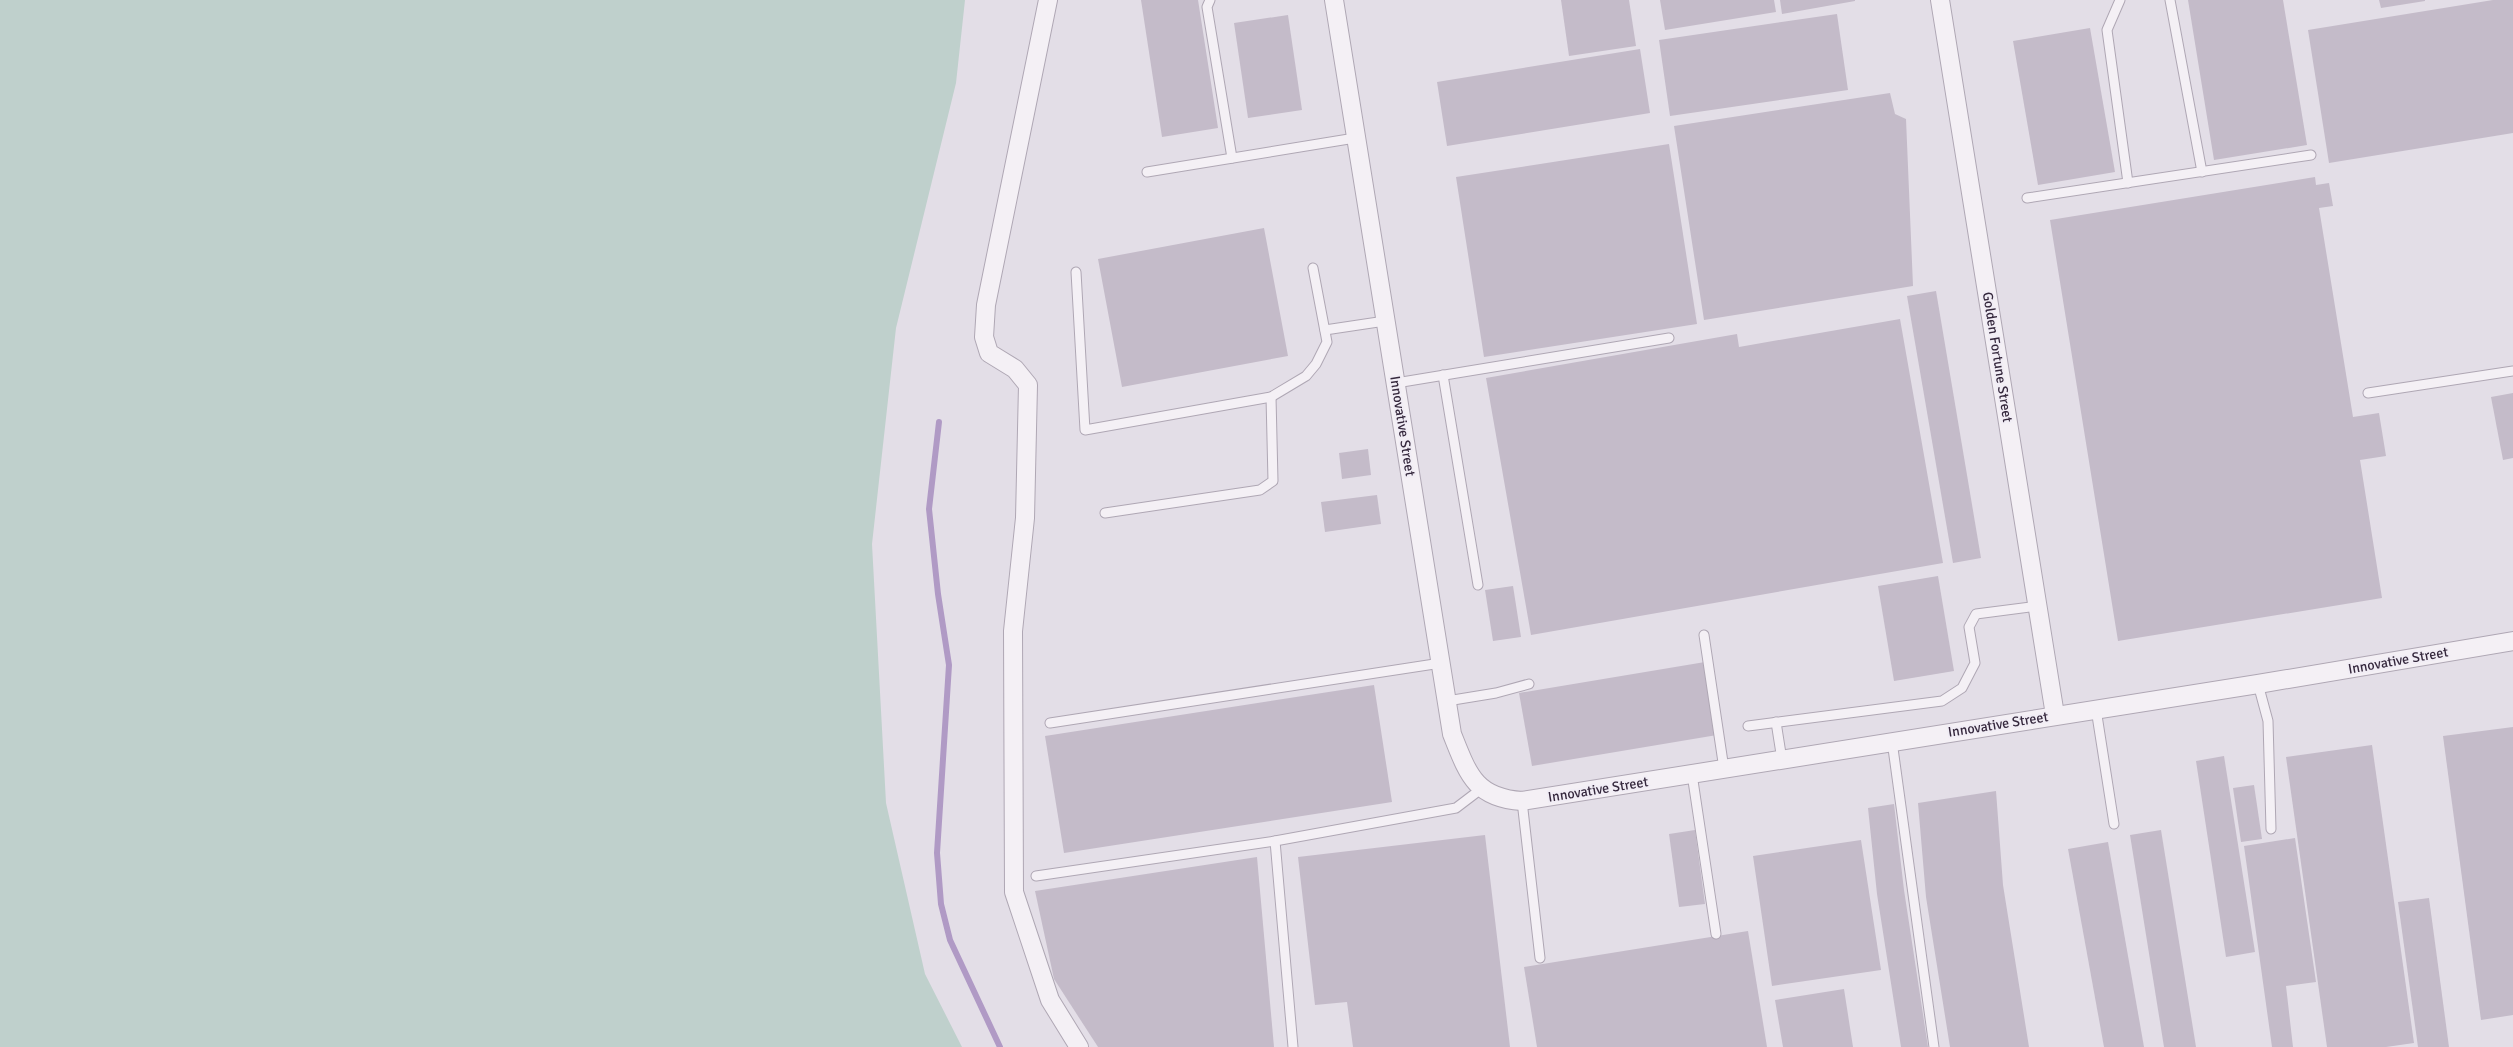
<svg xmlns="http://www.w3.org/2000/svg" width="2513" height="1047" font-family="Signika,sans-serif">
<rect width="100%" height="100%" fill="#e3dee7"/>
<polygon fill="#bfd0cc" points="0,0 965,0 956,83 896,328 872,544 886,803 925,974 962,1047 0,1047"/>
<g fill="none" stroke-linecap="round" stroke-linejoin="round">
<polyline stroke="#b09ac5" stroke-width="6" points="939,422 929,509 938,594 949,665 937,853 941,904 950,940 1000,1047"/>
</g>
<g fill="#c4bbc9">
<polygon points="1141,0 1198,0 1218,128 1162,137"/>
<polygon points="1561,0 1629,0 1636,46 1569,56"/>
<polygon points="1660,0 1774,0 1776,12 1665,30"/>
<polygon points="1780,0 1855,0 1855,1 1782,14"/>
<polygon points="2188,0 2283,0 2307,145 2214,160"/>
<polygon points="2379,0 2425,0 2425,1 2381,8"/>
<polygon points="2493,0 2513,0 2513,133 2329,163 2308,30"/>
<polygon points="1837,14 1848,90 1670,116 1659,40"/>
<polygon points="1288,15 1302,110 1248,118 1234,23"/>
<polygon points="2090,28 2115,172 2038,185 2013,41"/>
<polygon points="1640,49 1650,113 1447,146 1437,82"/>
<polygon points="1890,93 1895,114 1906,119 1913,286 1704,320 1674,126"/>
<polygon points="1669,144 1697,324 1484,357 1456,177"/>
<polygon points="2315,177 2316,185 2329,183 2333,206 2319,208 2353,417 2379,413 2386,456 2360,460 2382,598 2118,641 2050,220"/>
<polygon points="1264,228 1288,356 1122,387 1098,259"/>
<polygon points="1936,291 1981,558 1953,563 1907,296"/>
<polygon points="1900,319 1943,563 1531,635 1486,378 1737,334 1739,347"/>
<polygon points="2513,393 2513,458 2503,460 2491,397"/>
<polygon points="1368,449 1371,475 1342,479 1339,453"/>
<polygon points="1377,495 1381,524 1325,532 1321,502"/>
<polygon points="1938,576 1954,671 1894,681 1878,586"/>
<polygon points="1513,586 1521,637 1493,641 1485,590"/>
<polygon points="1705,662 1717,735 1532,766 1519,693"/>
<polygon points="1374,685 1392,802 1064,853 1045,736"/>
<polygon points="2513,727 2513,1015 2481,1020 2443,736"/>
<polygon points="2372,745 2414,1043 2386,1047 2327,1047 2286,757"/>
<polygon points="2224,756 2255,952 2226,957 2196,761"/>
<polygon points="2254,785 2262,839 2241,842 2233,788"/>
<polygon points="1996,791 2003,885 2029,1047 1950,1047 1926,897 1918,803"/>
<polygon points="1894,804 1904,890 1928,1047 1901,1047 1877,894 1868,808"/>
<polygon points="1695,830 1705,904 1679,907 1669,834"/>
<polygon points="2161,830 2196,1047 2164,1047 2130,835"/>
<polygon points="1485,835 1510,1047 1353,1047 1347,1002 1315,1005 1298,857"/>
<polygon points="2295,838 2316,982 2286,986 2293,1047 2272,1047 2244,846"/>
<polygon points="1861,840 1881,970 1772,986 1753,856"/>
<polygon points="2108,842 2144,1047 2104,1047 2068,849"/>
<polygon points="1257,857 1274,1047 1098,1047 1054,979 1035,891"/>
<polygon points="2429,898 2449,1047 2418,1047 2398,902"/>
<polygon points="1748,931 1767,1047 1537,1047 1524,967"/>
<polygon points="1844,989 1853,1047 1783,1047 1775,1000"/>
</g>
<g fill="none" stroke-linecap="round" stroke-linejoin="round">
<g stroke="#afa7b4" stroke-width="11">
<g id="lane">
<polyline points="1210,0 1207,7 1232,158"/>
<polyline points="2120,0 2107,30 2128,183"/>
<polyline points="2170,0 2202,172"/>
<polyline points="1147,172 1355,138"/>
<polyline points="2027,198 2311,155"/>
<polyline points="1076,272 1085,430 1271,397 1306,376 1316,364 1327,342 1313,268"/>
<polyline points="1325,330 1385,321"/>
<polyline points="1443,375 1478,585"/>
<polyline points="1396,383 1669,338"/>
<polyline points="2368,393 2513,371"/>
<polyline points="1105,513 1260,490 1273,481 1271,397"/>
<polyline points="1704,635 1724,769"/>
<polyline points="2258,684 2268,721 2271,829"/>
<polyline points="1447,701 1496,693 1529,684"/>
<polyline points="2096,709 2114,824"/>
<polyline points="1776,722 1782,760"/>
<polyline points="1050,723 1441,663"/>
<polyline points="1748,726 1942,701 1962,688 1975,663 1969,627 1976,614 2038,606"/>
<polyline points="1892,741 1934,1047"/>
<polyline points="1692,774 1716,934"/>
<polyline points="1522,801 1540,958"/>
<polyline points="1275,841 1293,1047"/>
<polyline points="1036,876 1275,841 1456,808 1481,789"/>
</g>
</g>
<g stroke="#afa7b4" stroke-width="20">
<g id="street">
<polyline points="1048,0 986,305 984,337 989,353 1015,369 1028,385 1025,518 1013,631 1014,892 1050,1000 1079,1047"/>
<path d="M1334 0 1452 734C1468 774 1475 798 1522 801L2258 684 2513 641"/>
<polyline points="1940,0 2055,715"/>
</g>
</g>
<use href="#lane" stroke="#f4f0f5" stroke-width="9"/>
<use href="#street" stroke="#f4f0f5" stroke-width="18"/>
</g>
<g text-anchor="middle" stroke-width="4" stroke-linejoin="round" paint-order="stroke">
<g font-size="14" fill="#35283d" stroke="#f1edf5">
<text transform="translate(1998 357) rotate(81)" y="5">Golden Fortune Street</text>
<text transform="translate(1403 426) rotate(81)" y="5">Innovative Street</text>
<text transform="translate(2398 660) rotate(-10)" y="5">Innovative Street</text>
<text transform="translate(1998 724) rotate(-9)" y="5">Innovative Street</text>
<text transform="translate(1598 789) rotate(-9)" y="5">Innovative Street</text>
</g>
</g>
</svg>
